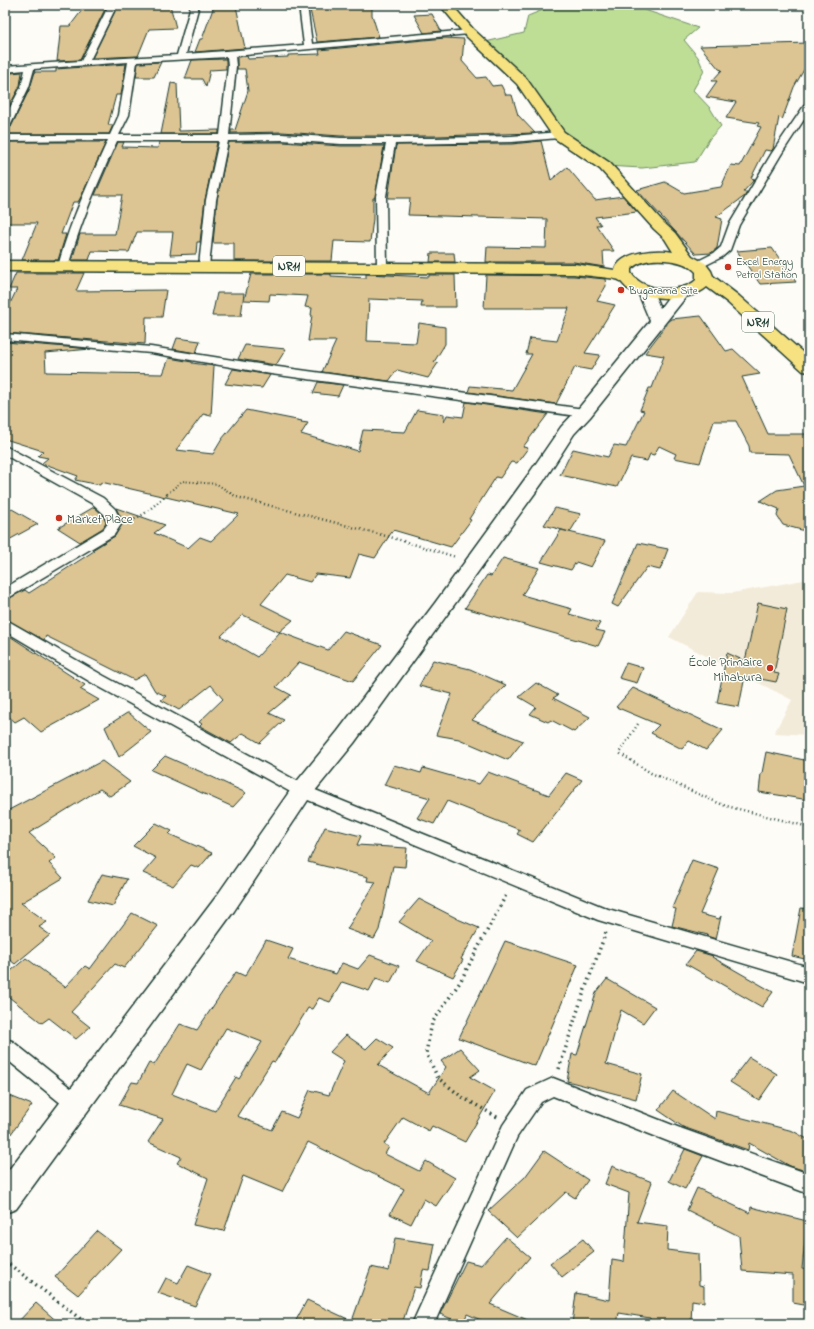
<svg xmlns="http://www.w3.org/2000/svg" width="814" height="1329" font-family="'Indie Flower',sans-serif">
<rect width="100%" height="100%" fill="#fdfcf7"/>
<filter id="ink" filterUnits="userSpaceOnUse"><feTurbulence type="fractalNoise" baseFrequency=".025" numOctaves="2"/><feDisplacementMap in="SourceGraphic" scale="8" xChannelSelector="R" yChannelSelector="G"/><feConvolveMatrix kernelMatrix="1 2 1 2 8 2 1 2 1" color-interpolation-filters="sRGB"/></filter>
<g filter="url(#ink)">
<polygon fill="#f3ebd9" points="809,579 809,735 774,733 792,700 669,637 698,592 732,593"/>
<polygon fill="#bedd95" stroke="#6e8d64" points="555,5 630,5 698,28 684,40 698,57 704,71 693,90 710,108 721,126 710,138 695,162 642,168 605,166 559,135 522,81 481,43 524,33 528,16"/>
<g fill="#dcc493" stroke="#1f3d34" fill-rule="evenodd">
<polygon points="86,5 107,5 80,60 57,61 61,26 70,26"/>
<polygon points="118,5 170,5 176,28 149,29 138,56 92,58"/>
<polygon points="309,5 372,5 372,15 379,37 317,42"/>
<polygon points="214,6 236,6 245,48 195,52 200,39 202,39"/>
<polygon points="432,14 441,31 424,33 414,15"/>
<polygon points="445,38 464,39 462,61 477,78 486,77 492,86 501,85 506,95 512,95 518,115 535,133 437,136 341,136 282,132 231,133 231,130 235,130 248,91 245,69 237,69 237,57 247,56 248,59 288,57 288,55 320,54 319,50"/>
<polygon points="809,43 809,61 794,87 782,120 779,117 773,149 771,151 765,150 751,178 755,179 743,192 747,192 745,196 716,217 722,219 717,248 711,253 696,254 637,190 665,182 684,193 721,187 731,165 740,166 761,127 757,126 759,123 726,118 736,102 706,97 717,81 712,81 722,70 719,69 700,46"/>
<polygon points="226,59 226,69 210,70 206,87 202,79 185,79 192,60"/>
<polygon points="161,62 154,77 136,77 138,63"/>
<polygon points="126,64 121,95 116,95 108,125 113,125 109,134 5,134 5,130 11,127 30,88 35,72 56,72 56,69"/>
<polygon points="22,72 20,86 5,114 5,84 11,73"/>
<polygon points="171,83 177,84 179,131 219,130 219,134 161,134"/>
<polygon points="541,141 551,180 567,167 595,200 623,196 637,212 595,217 601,225 596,225 614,251 603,251 604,267 574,262 486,262 487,247 546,248 547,219 408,215 410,198 388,198 396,145 512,144"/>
<polygon points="5,142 106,142 82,195 78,202 73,202 61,234 66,234 58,260 22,260 37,223 5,223"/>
<polygon points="118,142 124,142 122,147 158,148 159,142 217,142 205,200 200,242 197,242 196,254 170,255 173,232 137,232 129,252 92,251 89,260 72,260 80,234 115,234 122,195 95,195"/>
<polygon points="229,142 282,142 341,146 384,146 375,198 373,198 373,219 370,242 334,241 332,261 234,261 234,243 213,243 217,200"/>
<polygon points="772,248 796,282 760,284 737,251"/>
<polygon points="431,253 454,253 455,262 430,262"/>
<polygon points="16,273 84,273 76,291 166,290 162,317 146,317 145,344 5,333 5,314 17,289 9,289"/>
<polygon points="251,274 331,274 331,276 366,278 366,274 429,277 429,275 455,275 456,307 421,307 422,301 369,299 367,341 416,343 419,323 445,327 445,344 434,362 438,363 428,378 397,370 389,381 322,372 336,341 308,341 312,315 311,315 312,308 305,307 308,296 270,294 269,301 244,300"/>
<polygon points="486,275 574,276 605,279 606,286 597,301 615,305 585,353 600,355 591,370 575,367 556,404 468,392 470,386 512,390 532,354 526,354 530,338 557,341 569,308 484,308"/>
<polygon points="217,293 244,293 241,316 212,316"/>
<polygon points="701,316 726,351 733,349 760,374 742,377 768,434 809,434 809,532 783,525 777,516 779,509 760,501 777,490 804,486 789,454 750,453 749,446 736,421 714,421 700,463 674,458 676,454 659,446 654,455 650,454 647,461 631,458 617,487 560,475 573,449 608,457 614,445 626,447 644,411 640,410 649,388 652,388 664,356 645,353 671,319"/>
<polygon points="177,338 200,341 196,353 173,349"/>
<polygon points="5,342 91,349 45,353 46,372 163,374 169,358 192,362 192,363 214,366 211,416 203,414 176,450 213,454 222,439 246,410 302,421 301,422 308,423 301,434 358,451 363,430 405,432 417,410 444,414 444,422 447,415 463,417 466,402 548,414 523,447 528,448 517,463 511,462 500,478 496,477 469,519 471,520 451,547 393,530 375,558 359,554 350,578 316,574 310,582 285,575 261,604 293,620 279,632 243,615 221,636 257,657 280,632 328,650 344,631 382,645 353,681 299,662 276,687 291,695 269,713 284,720 260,743 243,733 231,743 200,726 202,724 199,722 223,699 211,685 179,710 161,700 166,696 155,691 145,674 134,680 46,636 44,640 5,619 5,600 25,590 29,593 94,551 92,550 115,536 123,522 116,508 165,525 154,533 188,548 200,537 211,541 239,514 101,482 100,485 75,480 78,476 42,463 48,458 38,456 43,451 5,439"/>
<polygon points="245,345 286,349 276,365 238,359"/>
<polygon points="233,369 270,375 262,388 225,384"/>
<polygon points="318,382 343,385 338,396 313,393"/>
<polygon points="5,505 38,524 5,542"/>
<polygon points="94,507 103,515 106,523 103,528 80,542 58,528"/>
<polygon points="555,508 581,514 570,532 544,525"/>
<polygon points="561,530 605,541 591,567 576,562 571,570 541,562"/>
<polygon points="638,543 668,549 660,570 647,567 618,607 612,604"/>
<polygon points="503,558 539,568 522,595 572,609 569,614 600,623 596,630 605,632 598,646 465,608 487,575 491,576"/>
<polygon points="758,603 787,609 774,673 779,674 776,682 745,676 739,707 717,703 727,653 745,661"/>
<polygon points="5,633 85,685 80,689 99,700 41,732 24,717 15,722 5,713"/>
<polygon points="433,660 470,669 506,685 472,720 523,741 508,760 459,739 436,735 452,694 419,686"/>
<polygon points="626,663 643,668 637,683 619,678"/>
<polygon points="536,683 558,695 553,698 590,717 574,732 551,720 548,722 530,714 536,707 519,697"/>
<polygon points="633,688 723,730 706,750 689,741 682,749 651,733 659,725 616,707"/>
<polygon points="127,713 129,713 151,732 119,757 105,727"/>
<polygon points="766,752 809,761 809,800 759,792 761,773 762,773"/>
<polygon points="165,756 208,775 246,793 233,807 151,770"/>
<polygon points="102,761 130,782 110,796 100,789 29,833 56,858 49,863 63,878 21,903 47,922 39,927 50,935 15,964 5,956 5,812"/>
<polygon points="394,765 421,773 423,768 479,784 488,772 549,795 566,773 582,780 533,842 517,834 520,830 447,801 434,824 417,818 430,798 384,785"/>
<polygon points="156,823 172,831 169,834 212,853 199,868 191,865 173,886 143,873 156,858 133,846"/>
<polygon points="325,827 361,836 357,845 407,848 405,867 393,866 379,930 374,939 347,929 376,882 367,881 368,877 308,862"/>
<polygon points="692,860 719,869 700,914 719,919 721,916 716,939 707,936 708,935 672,926 676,909 672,908"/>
<polygon points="102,874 127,879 113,906 88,900"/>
<polygon points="419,899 460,920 479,928 461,959 463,960 453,977 417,961 431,941 399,922"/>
<polygon points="801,908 809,909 809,960 792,956"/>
<polygon points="132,913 158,926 124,968 115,964 71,1012 90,1027 76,1039 49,1018 42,1023 5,994 5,976 26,958 65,987 85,966 90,969"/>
<path d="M266 940 293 949 288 959 336 974 342 963 358 969 370 955 399 966 390 983 376 978 369 991 342 982 330 1002 319 998 312 1009 308 1008 275 1062 272 1061 237 1116 272 1130 282 1112 297 1118 310 1090 329 1095 344 1061 330 1052 346 1035 366 1049 377 1038 393 1048 378 1065 429 1093 446 1067 441 1061 460 1048 480 1070 470 1077 495 1091 465 1142 432 1126 429 1131 403 1117 384 1144 389 1147 385 1154 419 1171 426 1161 455 1178 436 1206 424 1199 411 1224 390 1214 404 1189 308 1142 282 1192 243 1176 224 1231 193 1225 208 1178 177 1163 181 1157 148 1142 163 1119 119 1105 132 1082 138 1083 149 1063 154 1065 180 1024 197 1030 236 972 245 976ZM226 1028 262 1042 239 1079 236 1077 215 1111 172 1094 187 1064 201 1070Z"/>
<polygon points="505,941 578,965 535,1066 459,1038"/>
<polygon points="696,951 713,956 712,957 773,992 762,1007 686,964"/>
<polygon points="607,979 655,1007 643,1023 621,1010 606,1064 642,1074 636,1099 567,1081 572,1054 577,1055 596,993"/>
<polygon points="749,1057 777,1074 759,1100 730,1082"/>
<polygon points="673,1091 715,1119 716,1111 793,1131 809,1140 809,1172 790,1166 749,1143 748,1150 683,1127 658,1110"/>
<polygon points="5,1094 32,1105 5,1142"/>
<polygon points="685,1149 703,1156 685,1189 669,1181"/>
<polygon points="544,1151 588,1180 575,1198 566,1192 517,1238 488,1211 525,1177"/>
<polygon points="612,1166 652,1182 637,1222 668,1226 667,1250 698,1254 699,1285 704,1286 704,1302 692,1300 691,1324 650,1324 650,1318 619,1313 617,1324 572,1324 576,1293 609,1300 612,1260 624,1262 629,1193 605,1184"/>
<polygon points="697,1188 750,1213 751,1207 807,1221 802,1269 809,1270 809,1306 793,1303 793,1275 742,1271 739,1236 687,1210"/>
<polygon points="97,1231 121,1249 78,1295 55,1277"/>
<polygon points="506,1237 530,1257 490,1304 537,1324 490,1324 467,1314 463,1324 440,1314 466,1261 481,1265"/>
<polygon points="395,1238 435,1244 430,1271 423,1270 420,1288 414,1287 402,1324 294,1324 307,1300 352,1321 371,1267 389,1271"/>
<polygon points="583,1239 594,1252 562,1277 550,1263"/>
<polygon points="188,1265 211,1274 195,1306 158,1293 166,1278 178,1283"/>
<polygon points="36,1303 60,1324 16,1324"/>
</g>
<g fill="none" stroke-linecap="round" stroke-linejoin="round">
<g stroke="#1f3d34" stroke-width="3">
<g id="minor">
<path d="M109 5H117L90 60 177 55 191 5H199L186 54 304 45 299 5H307L312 44 469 30 473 32 469 34 235 56 236 66 229 135 282 134 341 138H437L512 136 559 132 564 135 559 138 512 142 395 144 386 196 387 267 382 270 377 267 376 196 386 144H341L282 140 228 141 216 200 209 266 204 269 199 266 206 200 219 141H117C98 182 80 223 68 267L67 269H59L58 267C69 223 89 182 108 140L5 141V135H110L119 115 128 62 34 69 29 87 10 126 5 129V117L21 87 25 70 5 72V66L81 61ZM227 57 228 66 220 135H119L129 115 137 62Z"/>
<polygon points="809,102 809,112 782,153 739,225 730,250 722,257 702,267 694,267 693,265 694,263 714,253 721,247 729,225 772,153 806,103"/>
<polygon points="5,334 151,347 271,366 584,409 588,410 590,413 588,416 584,417 271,374 151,353 5,340"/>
<polygon points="5,446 103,498 115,509 122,523 114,535 10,597 5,599 5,588 104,529 108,523 104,514 93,504 5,455"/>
<polygon points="5,620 10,622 104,676 308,787 608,909 809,967 809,983 598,920 296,795 94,684 5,631"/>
<polygon points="5,1039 12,1041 82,1097 85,1103 82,1109 75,1112 68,1109 5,1058"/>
<polygon points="553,1078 680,1128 809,1174 809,1194 670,1142 553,1096 541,1102 517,1137 434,1324 412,1324 503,1125 527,1090"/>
</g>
</g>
<g stroke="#1f3d34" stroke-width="3">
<path id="secondary" d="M645 285 651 287 660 308C668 299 673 286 687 290L689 293 590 417 574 434 543 482 354 743 310 797 234 911 16 1209 5 1213V1175L216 897 294 785 338 731 435 603 528 475 561 427 578 409 650 321 637 290 639 287Z"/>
</g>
<g stroke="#1f3d34" stroke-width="3">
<path id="trunk" d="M440 5H452L473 29 526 78 564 132 610 163 664 223 675 233 692 256 705 263 711 271 713 276 739 296 809 358V372L803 371 727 302 707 287C689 303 648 300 628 289 625 287 623 283 619 280 615 278 581 275 574 274L5 271V261L574 264 615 270C621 251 657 249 673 252L665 239 654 229 600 169 554 138 517 84 465 35ZM665 260C676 261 688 263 696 272V280C681 294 642 292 631 273V269C640 260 653 259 665 260Z"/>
</g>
<polyline stroke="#1f3d34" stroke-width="2" stroke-dasharray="1 2.5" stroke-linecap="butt" points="167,494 182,481 217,484 232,494"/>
<g stroke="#1f3d34" stroke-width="2.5" stroke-dasharray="1 3" stroke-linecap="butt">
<polyline points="230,493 237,497 390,537 456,557"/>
<polyline points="131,521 144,514 169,493"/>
<polyline points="638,724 619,753 651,773 723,805 809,827"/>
</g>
<g stroke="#1f3d34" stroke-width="3.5" stroke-dasharray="1.5 4" stroke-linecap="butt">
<polyline points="559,1069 580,1003 606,932"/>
<polyline points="497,1117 462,1097 438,1078 426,1053 432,1023 460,982 507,893"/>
<polyline points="5,1261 87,1324"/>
</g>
<use href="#minor" fill="#fdfcf7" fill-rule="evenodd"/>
<use href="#secondary" fill="#fdfcf7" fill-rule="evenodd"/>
<use href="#trunk" fill="#f7e281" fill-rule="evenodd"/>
</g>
</g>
<g fill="#c8321e" stroke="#fdfcf7" stroke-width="1.5">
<circle cx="728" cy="267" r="4"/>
<circle cx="621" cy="290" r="4"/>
<circle cx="59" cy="518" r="4"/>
<circle cx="770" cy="668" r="4"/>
</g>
<g text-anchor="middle" stroke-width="3" stroke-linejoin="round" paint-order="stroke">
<g font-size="11" fill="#1f3d34" stroke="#fdfcf7" text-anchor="start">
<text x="736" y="265">Excel Energy<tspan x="736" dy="13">Petrol Station</tspan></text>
<text x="629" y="294">Bugarama Site</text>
</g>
<g fill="#fdfcf7" stroke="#62766e" stroke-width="1">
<rect x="273" y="256" width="32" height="20" rx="3"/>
<rect x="742" y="312" width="32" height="20" rx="3"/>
</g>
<g font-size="12" font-weight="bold" fill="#1f3d34">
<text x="289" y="270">NR11</text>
<text x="758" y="326">NR11</text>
</g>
<g font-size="13" fill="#1f3d34" stroke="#fdfcf7" text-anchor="start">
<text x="67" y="523">Market Place</text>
<text x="762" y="666" text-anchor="end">École Primaire<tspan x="762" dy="15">Mihabura</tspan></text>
</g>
</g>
<rect width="814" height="1329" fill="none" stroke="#fdfcf7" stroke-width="20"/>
<rect x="10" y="10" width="794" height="1309" fill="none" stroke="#1f3d34" stroke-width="1.5" filter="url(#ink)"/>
</svg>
